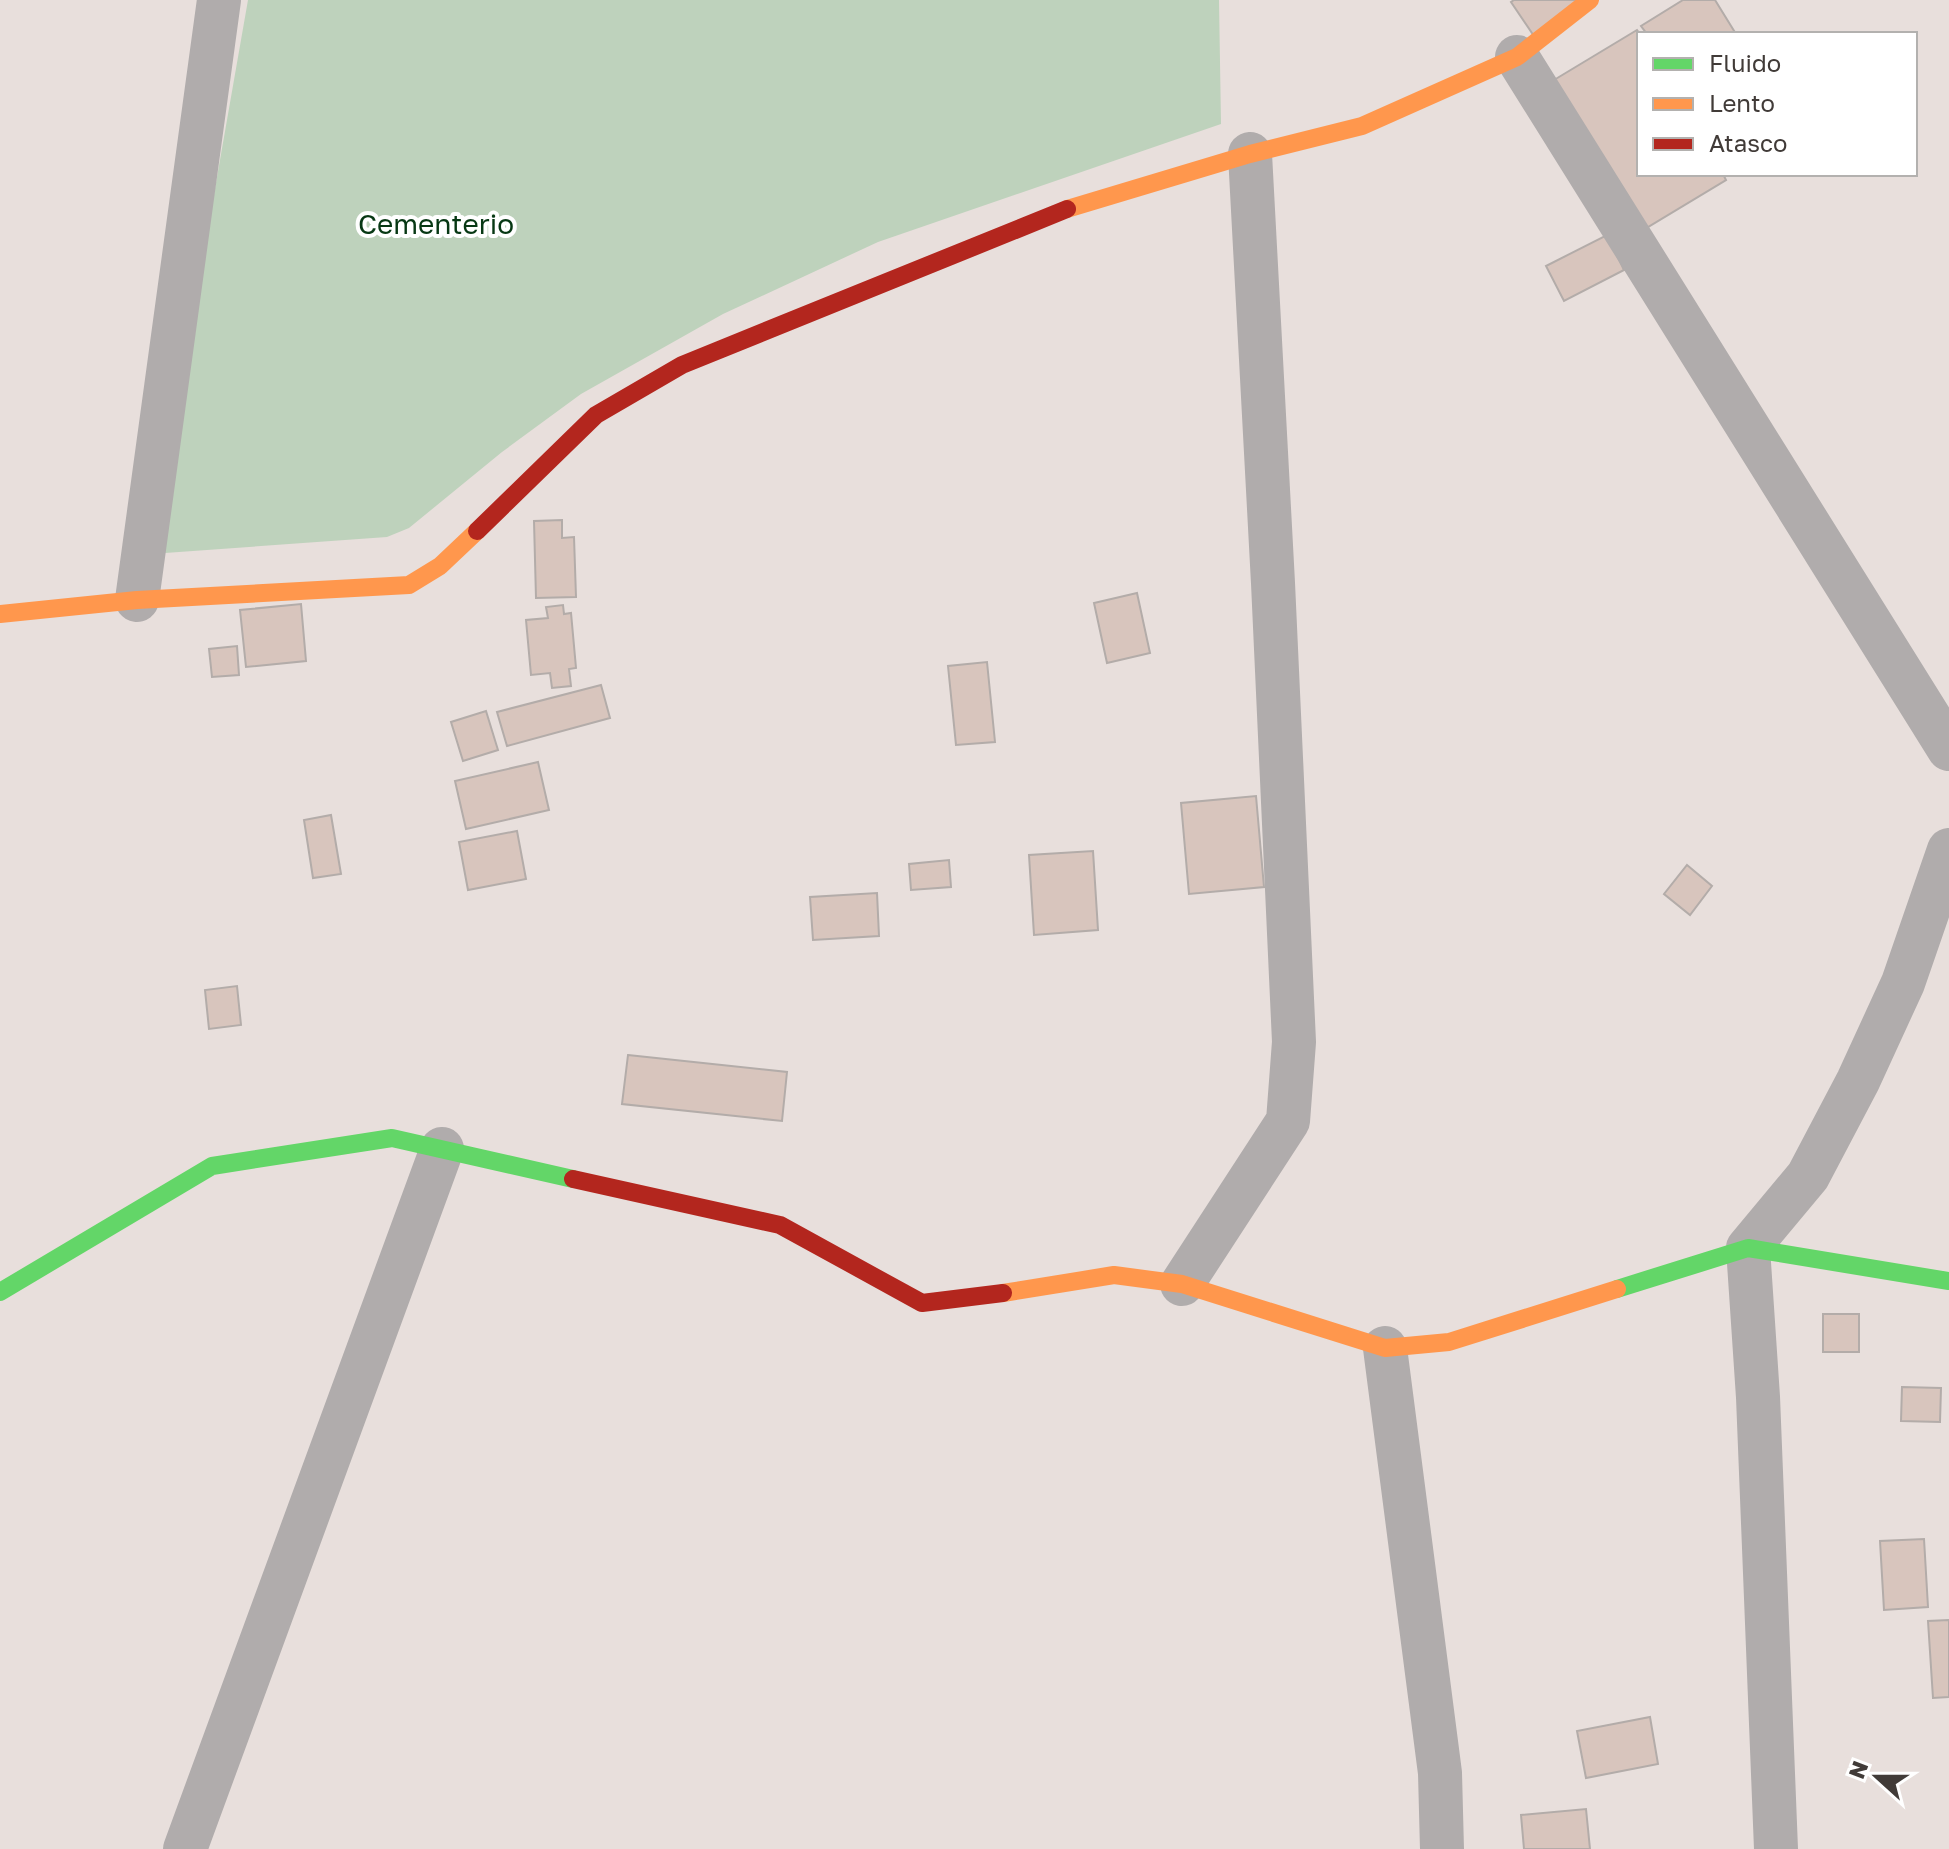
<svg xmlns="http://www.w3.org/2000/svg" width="1949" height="1849" font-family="'Golos Text',sans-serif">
<rect width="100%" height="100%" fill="#e8dfdc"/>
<polygon fill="#bed2bc" points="248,0 1219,0 1221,124 878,242 723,314 581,394 502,452 409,528 387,537 151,554"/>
<g fill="#d8c5bd" stroke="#b3aca9" stroke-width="2">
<polygon points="1514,0 1584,0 1534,36 1511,2"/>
<polygon points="1683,0 1715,0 1736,34 1647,34 1641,26"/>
<polygon points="1637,30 1640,34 1639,174 1723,174 1726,180 1643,230 1554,80"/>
<polygon points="1607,235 1624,270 1564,301 1546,266"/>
<polygon points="562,520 562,538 574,537 576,597 536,598 534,521"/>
<polygon points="1137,593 1150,653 1107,663 1094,603"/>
<polygon points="301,604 306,661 246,667 240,610"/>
<polygon points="563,605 564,614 571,613 576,668 569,669 571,686 552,688 550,673 531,675 526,620 548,618 546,607"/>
<polygon points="237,646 239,675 212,677 209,649"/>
<polygon points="987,662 995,742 956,745 948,666"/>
<polygon points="601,685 610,718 507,746 497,712"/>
<polygon points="486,711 498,750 463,761 451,722"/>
<polygon points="538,762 549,810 466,829 455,781"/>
<polygon points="1256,796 1264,887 1189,894 1181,803"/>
<polygon points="331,815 341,874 313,878 304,820"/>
<polygon points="517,831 526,879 468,890 459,842"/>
<polygon points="1093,851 1098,930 1034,935 1029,855"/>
<polygon points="949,860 951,887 911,890 909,864"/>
<polygon points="1687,865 1712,886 1690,915 1664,894"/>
<polygon points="877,893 879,936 813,940 810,897"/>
<polygon points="237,986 241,1025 209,1029 205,990"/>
<polygon points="628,1055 787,1072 782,1121 622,1104"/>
<rect x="1823" y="1314" width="36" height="38"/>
<polygon points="1902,1387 1941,1388 1940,1422 1901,1421"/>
<polygon points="1924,1539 1928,1607 1884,1610 1880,1541"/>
<polygon points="1949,1620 1949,1697 1933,1698 1928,1621"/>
<polygon points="1650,1717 1658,1764 1586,1778 1577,1731"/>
<polygon points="1586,1809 1590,1849 1524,1849 1521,1815"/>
</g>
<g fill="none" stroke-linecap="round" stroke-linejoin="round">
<g stroke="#b0acac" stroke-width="44">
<polyline points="1517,57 1949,749"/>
<polyline points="137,600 219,0"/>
<polyline points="1182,1284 1288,1121 1294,1042 1273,583 1250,154"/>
<polyline points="1385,1348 1440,1773 1442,1849"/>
<polyline points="185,1849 442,1149"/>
<polyline points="1776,1849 1758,1397 1748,1248 1808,1176 1858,1081 1903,983 1949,850"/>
</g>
<g stroke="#63d668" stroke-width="18">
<polyline points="1617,1289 1748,1248 1949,1281"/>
<polyline points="0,1292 212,1166 392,1138 573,1179"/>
</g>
<g stroke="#ff974d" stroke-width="18">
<polyline points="1067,209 1250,154 1362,126 1517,57 1590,0"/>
<polyline points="0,614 137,600 409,585 440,566 477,531"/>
<polyline points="1003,1293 1114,1275 1182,1284 1385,1348 1449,1342 1617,1289"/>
</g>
<g stroke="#b3261e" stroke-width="18">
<polyline points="477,531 596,415 682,365 1067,209"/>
<polyline points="573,1179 780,1225 922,1303 1003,1293"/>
</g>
</g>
<g text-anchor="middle" stroke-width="8" stroke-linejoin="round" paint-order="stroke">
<g font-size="28" fill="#073814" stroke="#fff">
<text x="436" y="234">Cementerio</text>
</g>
</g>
<rect x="1637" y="32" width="280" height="144" fill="#ffffff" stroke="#b3b1af" stroke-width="2"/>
<rect x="1653" y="58" width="40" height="12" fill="#63d668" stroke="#b3b1af" stroke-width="2"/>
<text x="1709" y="72" font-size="24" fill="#413b38">Fluido</text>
<rect x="1653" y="98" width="40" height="12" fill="#ff974d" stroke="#b3b1af" stroke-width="2"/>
<text x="1709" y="112" font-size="24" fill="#413b38">Lento</text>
<rect x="1653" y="138" width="40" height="12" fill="#b3261e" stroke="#b3b1af" stroke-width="2"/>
<text x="1709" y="152" font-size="24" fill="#413b38">Atasco</text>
<g transform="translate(1877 1777) rotate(291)" stroke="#ffffff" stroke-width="6" paint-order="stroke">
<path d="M0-6L14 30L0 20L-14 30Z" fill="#413b38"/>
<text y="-12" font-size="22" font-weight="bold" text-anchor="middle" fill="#413b38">N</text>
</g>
</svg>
